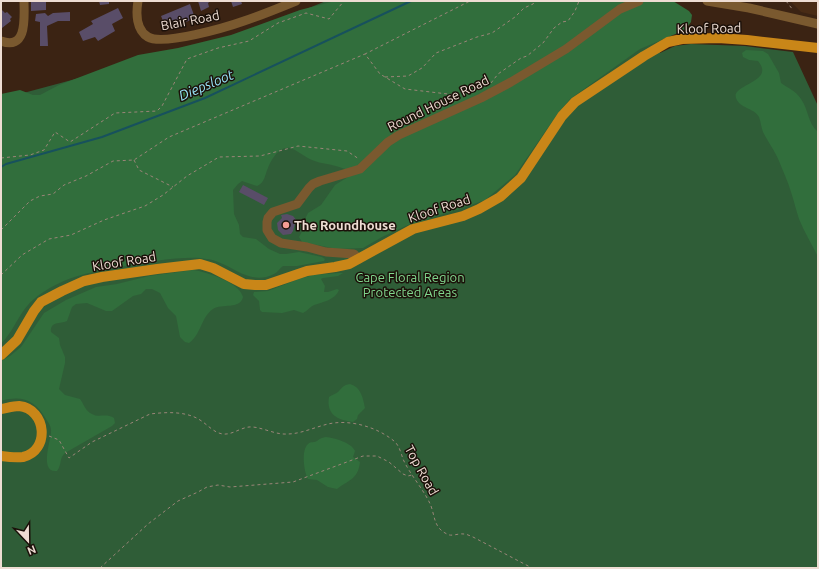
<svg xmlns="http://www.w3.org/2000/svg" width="819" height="569" font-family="Ubuntu,sans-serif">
<rect width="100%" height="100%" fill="#3b2313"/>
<polygon fill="#492b15" points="790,1 818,1 818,16 801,12"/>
<polygon fill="#2f5d37" points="326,1 665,1 660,53 675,46 691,44 745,46 793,52 818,106 818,568 1,568 1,99 247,33"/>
<g fill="#316e3c">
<path d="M335 1H673L689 11 692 15 691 22 685 30 640 49 570 99 558 113 515 175 485 200 460 209 408 225 382 237 363 248 337 249 302 242 299 237 304 228 306 217 308 213 321 205 335 185 348 177 345 169 342 168C333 164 321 164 312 160 305 157 297 150 290 148 279 146 271 160 268 168 265 174 265 183 257 186L242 181 238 184 233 190 234 214 239 225 240 234 243 237 256 239 269 249 280 254H286L299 252 322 257 325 259 324 261 297 266H283C280 268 278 272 274 274 252 285 237 269 218 262 212 259 206 259 200 258 174 257 150 262 125 266 93 272 67 275 39 295 19 309 17 327 1 344V94L20 90 33 95H40L59 85 138 55 178 48 231 35 300 10Z"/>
<path d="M746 50 763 51 768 54 779 73 781 83C789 89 795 90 801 99 809 110 807 122 818 132V257C812 244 804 232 799 219 796 210 794 201 791 192 788 182 783 171 779 161 775 151 768 142 763 132 761 127 761 122 759 117 753 107 740 109 736 98 731 84 776 82 758 61L749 60 743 57 742 53Z"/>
<path d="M193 270C207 272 239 282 243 297 240 310 222 303 213 309 201 317 201 335 189 343L185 342 180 337 176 316 168 308 160 293 152 289H146L141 294 133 296 112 311H106L87 303 76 304 72 307 67 321C60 324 50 321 51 332L59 338 60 345 65 357V363L59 389 65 395 80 399C84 404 85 411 92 414 98 418 107 413 114 418L115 423 112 426 65 453C59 458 62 465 57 471 38 473 52 438 51 430 51 426 48 422 46 419 35 400 22 395 1 401V361L10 356 21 347 44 313 66 300 96 287 117 284 149 276Z"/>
<path d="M339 273H343L338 276 323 278 321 279 325 286 324 292H328L337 289 339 290C335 300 323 302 314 305 310 307 307 311 303 313L294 310 282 313 262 312 260 310 259 301 253 295 254 292 268 291 299 279 313 275Z"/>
<path d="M350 384C361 387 363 398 365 408L358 415 357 419 353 422C338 420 326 415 329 397 331 395 336 394 338 392 343 387 343 385 350 384Z"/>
<path d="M326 437C335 438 352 443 355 451L353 457 360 462C358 480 348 480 337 489L328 487 317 480 308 479C304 472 301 450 308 444 311 441 314 443 317 441 321 438 321 438 326 437Z"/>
</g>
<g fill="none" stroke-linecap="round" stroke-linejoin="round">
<polyline stroke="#17515d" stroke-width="2" points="1,167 6,164 102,137 205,98 411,1"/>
</g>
<g fill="#594d68">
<polygon points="31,1 46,1 46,10 31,11"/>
<polygon points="99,1 109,1 109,4 100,5"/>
<polygon points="198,1 211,1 208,3 209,7 201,11"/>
<polygon points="231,1 241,1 242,4 233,7"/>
<polygon points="190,4 195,18 186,22 184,19 165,26 161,16"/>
<polygon points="118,8 123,18 112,24 115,31 98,41 95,37 83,41 79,32 93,24 91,21"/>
<polygon points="1,9 5,13 7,12 12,17 10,19 11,21 2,28"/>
<polygon points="70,12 70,21 58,21 47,26 48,46 40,46 40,22 35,21 36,14 45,13 48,16 53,13"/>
<polygon points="243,185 268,198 264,205 239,192"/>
<polygon points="287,214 293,216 298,222 295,224 293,231 291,234 283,235 278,230 277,223 282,218 281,215"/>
</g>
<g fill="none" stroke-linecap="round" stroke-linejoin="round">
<g stroke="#9a8578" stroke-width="1" stroke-dasharray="3 3" stroke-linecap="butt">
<polyline points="786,1 793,10"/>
<polyline points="385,77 408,76 422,68 436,53 477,37 492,33 515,17 524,8 533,4 535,1"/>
<polyline points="491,83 498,74 521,58 527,56 543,43 554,28 562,22 568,21 575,11 579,1"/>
<polyline points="465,96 405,89 380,74 365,54 470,1"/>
<polyline points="1,158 30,155 44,150 55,132 70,142 115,113 157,111 162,106 187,59 218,48 249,41 278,23 306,13 329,19 344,1"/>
<polyline points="134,160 139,170 173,187"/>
<polyline points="1,230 30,201 40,196 53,194 64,185 86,176 113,161 134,160 169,137 365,54"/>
<polyline points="1,275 22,255 49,239 71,235 104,220 145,206 163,195 187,176 219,157 260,156 298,146 347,151 359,159"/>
<path d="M49 436 59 440 69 458 92 442 150 414C166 412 186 411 200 420 208 425 214 433 223 434 232 435 240 428 249 427 260 426 275 435 287 434 301 434 315 427 328 424 350 419 377 427 394 441 399 445 401 453 403 459 410 475 425 491 431 506 435 517 434 528 447 534 451 537 459 533 464 534 467 534 470 536 473 537L532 568"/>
<polyline points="100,568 148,524 178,501 198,492 207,487 218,485 230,487 293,482 363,456 377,456 389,462 403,474 408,476 412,475"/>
</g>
<g stroke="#7a592f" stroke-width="9">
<path d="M138 1C136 13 136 30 148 37 163 46 227 27 244 21 262 15 279 8 296 1"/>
<polyline points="707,1 749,8 818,24"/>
<path d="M1 41C28 51 24 16 24 1"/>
<polyline points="359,259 354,254 326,252 307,247 281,243 272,238 267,230 267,222 268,218 273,212 297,204 309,188 313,184 320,181 360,169 388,142 399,135 481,98 511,82 566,49 620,9 639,1"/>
</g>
<g stroke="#c98618" stroke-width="10">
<polyline points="1,355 17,340 34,311 41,302 62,291 84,281 102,277 157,269 200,264 213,268 244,284 255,285 266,285 307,271 335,267 349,264 413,229 463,216 479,209 500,197 521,178 562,116 575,102 644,56 668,42 682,39 718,38 747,40 818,48"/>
<path d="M1 409C7 408 13 406 19 406 47 409 50 451 23 457 16 458 8 457 1 456"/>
</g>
</g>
<circle fill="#f59c94" stroke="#1b1009" stroke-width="1.5" cx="286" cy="225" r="4"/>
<g text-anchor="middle" stroke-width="3" stroke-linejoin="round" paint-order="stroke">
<g font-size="13" fill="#eeddd3" stroke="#1b1009">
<text transform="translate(190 20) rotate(-11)" y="5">Blair Road</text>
<text transform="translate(709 28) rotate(-1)" y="5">Kloof Road</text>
<text transform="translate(438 103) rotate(-26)" y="5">Round House Road</text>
<text transform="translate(439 208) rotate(-18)" y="5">Kloof Road</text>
<text transform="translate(124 261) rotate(-9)" y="5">Kloof Road</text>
<text transform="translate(422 470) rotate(61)" y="5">Top Road</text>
</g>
<g font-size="13" font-weight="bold" fill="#eeddd3" stroke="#1b1009" text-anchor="start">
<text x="294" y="230">The Roundhouse</text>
</g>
<g font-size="13" fill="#80d68d" stroke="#1b1009">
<text x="410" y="282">Cape Floral Region<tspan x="410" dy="15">Protected Areas</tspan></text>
</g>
<g font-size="14" font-style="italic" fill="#97e3f6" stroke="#1b1009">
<text transform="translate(206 85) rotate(-23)" y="5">Diepsloot</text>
</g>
</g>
<rect width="819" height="569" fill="none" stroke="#eeddd3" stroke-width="4"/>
<g transform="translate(28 541) rotate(158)" stroke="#1b1009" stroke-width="3" paint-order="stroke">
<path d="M0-3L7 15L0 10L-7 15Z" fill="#eeddd3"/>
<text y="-6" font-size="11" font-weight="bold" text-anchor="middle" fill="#eeddd3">N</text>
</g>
</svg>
